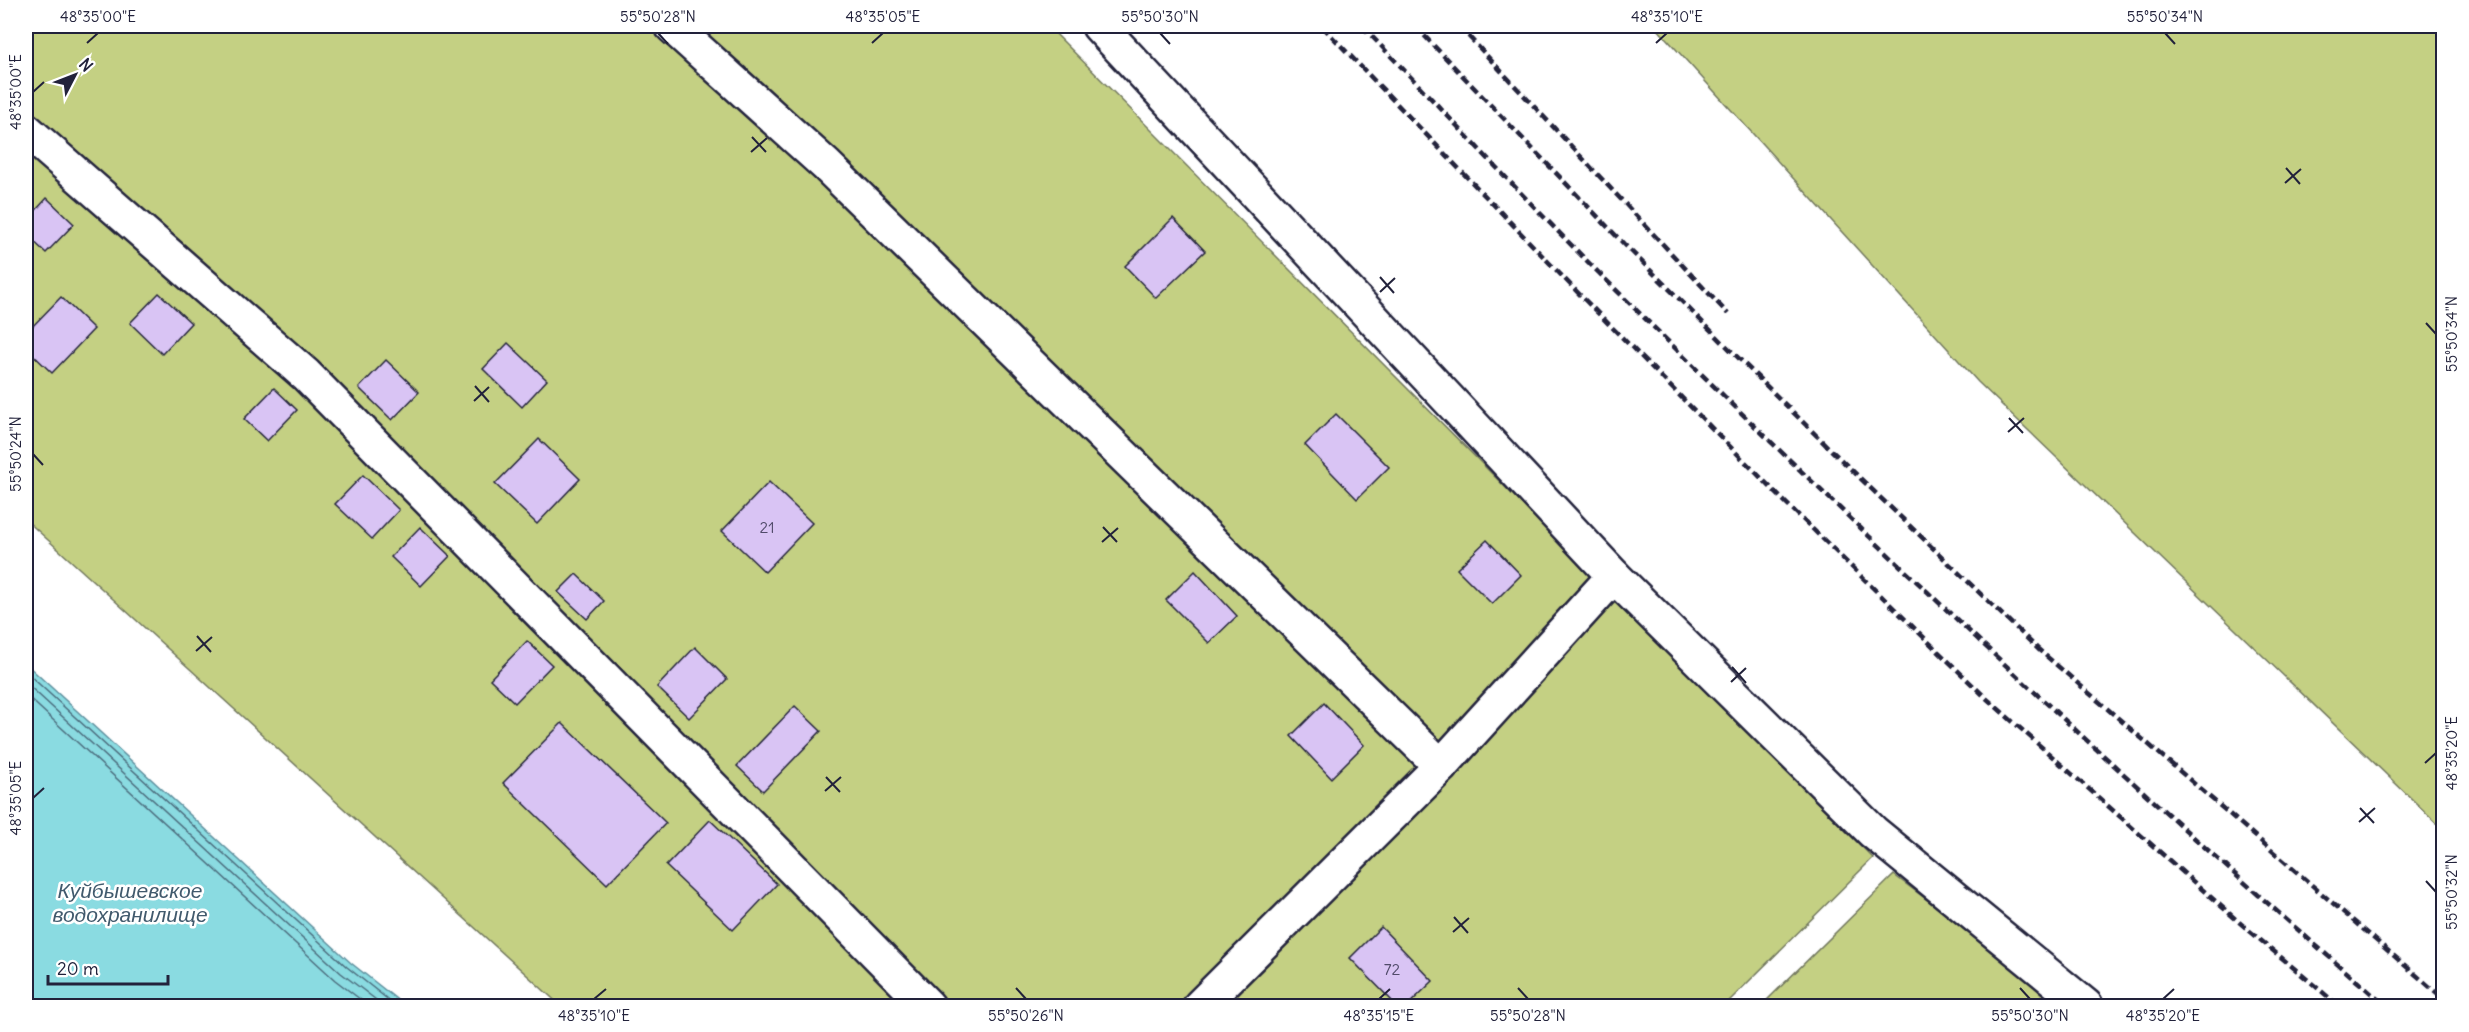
<svg xmlns="http://www.w3.org/2000/svg" width="2469" height="1032" font-family="Delius,sans-serif">
<rect width="100%" height="100%" fill="#fff"/>
<filter id="ink" filterUnits="userSpaceOnUse"><feTurbulence type="fractalNoise" baseFrequency=".0167" numOctaves="2"/><feDisplacementMap in="SourceGraphic" scale="12" xChannelSelector="R" yChannelSelector="G"/><feConvolveMatrix kernelMatrix="1 2 1 2 8 2 1 2 1" color-interpolation-filters="sRGB"/></filter>
<g filter="url(#ink)">
<g fill="#c4d083" stroke="#73795f" stroke-width="1.5">
<polygon points="26,26 1048,26 1873,858 1724,1006 561,1006 26,520"/>
<polygon points="1655,26 2443,26 2443,829 1978,382"/>
<polygon points="1894,875 2068,1006 1761,1006"/>
</g>
<polygon fill="#8adbe1" stroke="#60919f" stroke-width="1.5" points="26,664 351,963 405,1006 26,1006"/>
<g fill="none" stroke-linecap="round" stroke-linejoin="round">
<g stroke="#4c6c7d" stroke-width="1.5">
<polyline points="26,672 347,967 396,1006"/>
<polyline points="26,683 341,973 384,1006"/>
<polyline points="26,695 335,980 369,1006"/>
</g>
</g>
<g fill="#d9c4f4" stroke="#22223b" stroke-width="1.5">
<polygon points="47,198 74,224 46,253 26,234 26,221"/>
<polygon points="1173,218 1205,251 1156,298 1125,266"/>
<polygon points="159,293 191,323 162,354 130,323"/>
<polygon points="61,297 94,329 52,373 26,348 26,333"/>
<polygon points="508,343 547,380 522,407 483,369"/>
<polygon points="386,360 419,392 392,420 359,388"/>
<polygon points="274,388 297,410 267,441 244,419"/>
<polygon points="1336,414 1389,467 1357,499 1305,445"/>
<polygon points="539,439 580,479 537,524 495,484"/>
<polygon points="363,475 399,510 372,539 335,504"/>
<polygon points="769,482 812,523 765,572 722,531"/>
<polygon points="420,527 450,556 421,586 391,557"/>
<polygon points="1487,540 1521,575 1492,604 1457,569"/>
<polygon points="1195,571 1237,616 1209,643 1166,600"/>
<polygon points="576,574 604,601 587,619 558,592"/>
<polygon points="527,641 552,665 515,703 490,679"/>
<polygon points="695,647 727,679 689,718 657,687"/>
<polygon points="1324,703 1364,745 1331,778 1291,736"/>
<polygon points="795,706 821,731 763,791 737,766"/>
<polygon points="562,723 666,823 607,884 503,783"/>
<polygon points="710,820 777,884 733,930 666,866"/>
<polygon points="1381,927 1433,981 1407,1006 1397,1006 1350,958"/>
</g>
<g fill="none" stroke-linecap="round" stroke-linejoin="round">
<g stroke="#22223b" stroke-width="38">
<g id="minor">
<polyline points="672,26 826,165 1441,766"/>
<polyline points="1099,26 1614,576 1873,832 2086,1006"/>
<polyline points="26,130 306,375 928,1006"/>
<polyline points="1200,1006 1441,766 1614,576"/>
</g>
</g>
<use href="#minor" stroke="#fff" stroke-width="33"/>
<g stroke="#22223b" stroke-width="4.5" stroke-dasharray="9 4.5" stroke-linecap="butt">
<polyline points="1322,26 1585,300 1785,502 1985,697 2239,922 2339,1006"/>
<path d="M1362 26C1441 108 1518 192 1599 273 1853 525 2114 773 2386 1006"/>
<polyline points="1415,26 1624,244 1832,451 2038,649 2444,999"/>
<polyline points="1459,26 1728,314"/>
</g>
</g>
</g>
<path fill="none" stroke="#22223b" stroke-width="2" d="M658 33 668 44M1160 33 1170 44M2165 33 2175 44M87 43 98 33M872 43 883 33M1656 43 1667 33M33 92 44 82M752 137 766 152M751 152 767 138M2286 168 2300 184M2285 183 2301 169M1380 277 1394 293M1380 292 1395 278M2426 323 2436 334M475 386 489 402M474 401 489 387M2009 418 2023 433M2008 432 2024 418M33 454 43 465M1103 527 1117 542M1102 542 1118 528M197 636 211 652M196 651 212 637M1732 667 1746 683M1731 682 1746 668M2425 763 2436 753M826 777 840 792M825 791 841 777M33 798 44 788M2360 808 2374 823M2359 822 2375 808M2426 881 2436 892M1454 917 1468 933M1453 932 1469 918M1016 988 1026 999M1518 988 1528 999M2020 988 2030 999M594 999 606 989M1379 999 1390 989M2163 999 2174 989"/>
<g text-anchor="middle" stroke-width="5" stroke-linejoin="round" paint-order="stroke">
<g font-size="16" fill="#504a69">
<text x="767" y="533">21</text>
<text x="1392" y="975">72</text>
</g>
<g font-size="21" font-style="italic" fill="#415a6d" stroke="#fff">
<text x="130" y="898">Куйбышевское<tspan x="130" dy="24">водохранилище</tspan></text>
</g>
</g>
<rect width="2469" height="1032" fill="none" stroke="#fff" stroke-width="66"/>
<g transform="translate(75 75) rotate(48)" stroke="#ffffff" stroke-width="4.5" paint-order="stroke">
<path d="M0-4.5L10 22L0 15L-10 22Z" fill="#22223b"/>
<text y="-9" font-size="16" font-weight="bold" text-anchor="middle" fill="#22223b">N</text>
</g>
<path d="M48 975v9h120v-9" fill="none" stroke="#22223b" stroke-width="3"/>
<text x="57" y="975" font-size="18" fill="#22223b" stroke="#ffffff" stroke-width="4.5" paint-order="stroke">20 m</text>
<rect x="33" y="33" width="2403" height="966" fill="none" stroke="#22223b" stroke-width="2"/>
<g font-size="15" text-anchor="middle" fill="#22223b">
<text x="98" y="22">48°35'00"E</text>
<text x="658" y="22">55°50'28"N</text>
<text x="883" y="22">48°35'05"E</text>
<text x="1160" y="22">55°50'30"N</text>
<text x="1667" y="22">48°35'10"E</text>
<text x="2165" y="22">55°50'34"N</text>
<text transform="translate(16 92) rotate(-90)" y="5">48°35'00"E</text>
<text transform="translate(2452 334) rotate(-90)" y="5">55°50'34"N</text>
<text transform="translate(16 454) rotate(-90)" y="5">55°50'24"N</text>
<text transform="translate(2452 753) rotate(-90)" y="5">48°35'20"E</text>
<text transform="translate(16 798) rotate(-90)" y="5">48°35'05"E</text>
<text transform="translate(2452 892) rotate(-90)" y="5">55°50'32"N</text>
<text x="594" y="1021">48°35'10"E</text>
<text x="1026" y="1021">55°50'26"N</text>
<text x="1379" y="1021">48°35'15"E</text>
<text x="1528" y="1021">55°50'28"N</text>
<text x="2030" y="1021">55°50'30"N</text>
<text x="2163" y="1021">48°35'20"E</text>
</g>
</svg>
